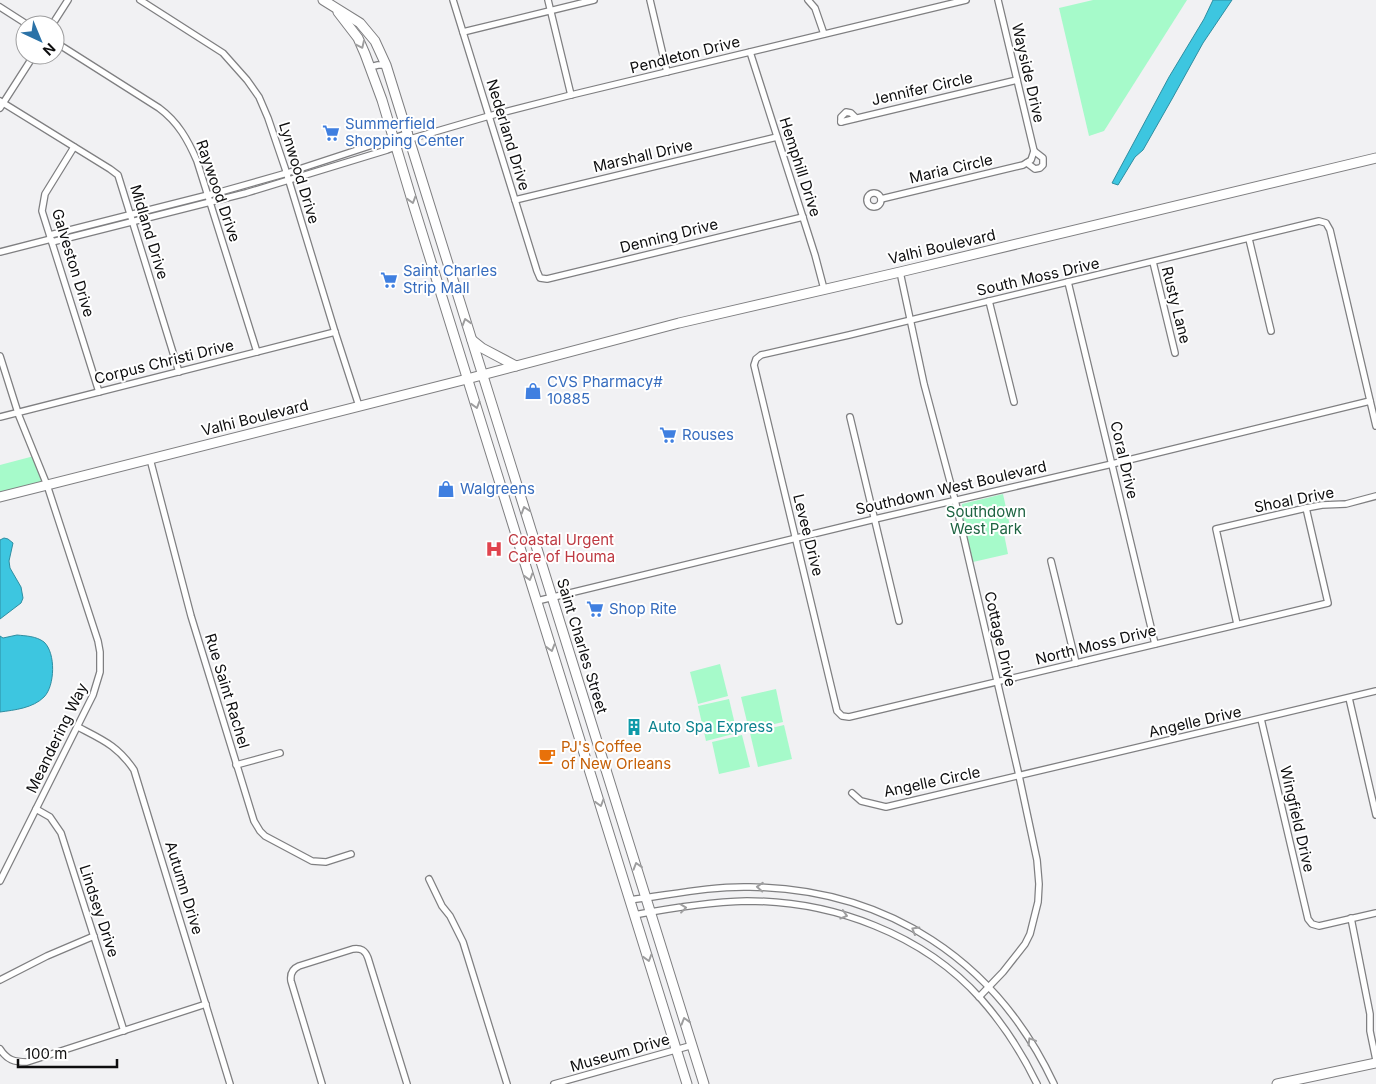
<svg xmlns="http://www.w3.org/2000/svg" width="1376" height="1084" font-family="Inter,sans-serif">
<rect width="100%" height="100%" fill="#f1f1f3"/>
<g fill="#a6faca">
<polygon points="1093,0 1187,0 1104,131 1089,136 1059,8"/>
<polygon points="34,456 46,484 0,496 0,465"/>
<polygon points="1003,494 1010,526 1004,534 1008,554 973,562 961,512 962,504"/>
<polygon points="720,664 728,696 698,704 690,672"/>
<polygon points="776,689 783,722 749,730 741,697"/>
<polygon points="729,699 737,733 706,741 698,706"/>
<polygon points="784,725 792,759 758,767 750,733"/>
<polygon points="742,735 750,767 719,774 712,742"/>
</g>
<g fill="#3dc6e0" stroke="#2f8ea1">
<polygon points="1213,0 1232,0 1203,43 1172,99 1143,150 1135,157 1118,185 1112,183 1169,77 1204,19"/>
<polygon points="4,538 8,539 13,543 9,561 10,568 21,587 23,598 21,603 0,619 0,540"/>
<path d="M17 635C26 636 36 636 44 642 56 653 55 686 44 697 33 708 15 710 0 712V636L3 638Z"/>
</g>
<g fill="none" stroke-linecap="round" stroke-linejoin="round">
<g stroke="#7f7f81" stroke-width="8">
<g id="street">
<polyline points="140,0 223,53 247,80 259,97 268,118 285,168 335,332 359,406"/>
<polyline points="453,0 537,271 540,278 547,279 803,217"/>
<polyline points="548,0 571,95"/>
<polyline points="650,0 667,72"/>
<polyline points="808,0 815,8 824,34"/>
<polyline points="0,7 28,25"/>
<polyline points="52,25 68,0"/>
<polyline points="463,32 594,0"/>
<path d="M55 42 159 108C178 122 188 140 197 161L257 352"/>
<polyline points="750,52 815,255 824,289"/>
<polyline points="370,67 378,65 386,65"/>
<polyline points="0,101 110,169 118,175 179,372"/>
<polyline points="0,108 34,55"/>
<polyline points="841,122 1017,80"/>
<polyline points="841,122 841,117 846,112 851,113 856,118"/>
<polyline points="410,139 489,116 571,95 966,0"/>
<polyline points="74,147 45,194 42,211 99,392"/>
<polyline points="1027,163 1035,169 1040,168 1043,165 1043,158 1034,151"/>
<circle cx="874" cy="200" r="7"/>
<polyline points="881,199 1023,165 1031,160 1034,151 998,0"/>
<polyline points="515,200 777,137"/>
<polyline points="50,235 220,192 287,173 409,133"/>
<polyline points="1249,239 1271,331"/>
<polyline points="52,242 246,193 387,150 411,141"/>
<polyline points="0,252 51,239"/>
<polyline points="1153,262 1175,353"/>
<polyline points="900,272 924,384 955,500 1018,771 1037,860 1039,884 1038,902 1030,934 1025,944 1003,972 979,997"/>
<polyline points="1068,282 1155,644"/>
<polyline points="989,301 1014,402"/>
<polyline points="0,356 19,416 47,485 98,641 100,652 100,672 93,695 0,881"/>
<polyline points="0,417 335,332"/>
<polyline points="850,417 899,621"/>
<polyline points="150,459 191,616 254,821 260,831 265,836 312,861 326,862 351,854"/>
<polyline points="1306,508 1328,603 849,717 842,716 837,711 754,365 756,359 761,355 849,335 1319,221 1326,223 1330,230 1376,426"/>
<polyline points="1051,561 1076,663"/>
<polyline points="537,601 875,519 1112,464 1370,401"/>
<polyline points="1237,624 1216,529 1306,508 1322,505 1346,504 1376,496"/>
<polyline points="1349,698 1376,815"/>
<polyline points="1261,719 1308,919 1312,924 1319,926 1376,913"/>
<path d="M78 727C103 740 118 746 134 770L230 1084"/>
<polyline points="236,765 280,753"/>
<polyline points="852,793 861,801 886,807 1376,691"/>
<polyline points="36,809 50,817 61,833 124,1031"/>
<polyline points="429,879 442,906 450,916 463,942 507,1084"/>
<path d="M630 900C670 895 710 886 750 887 887 889 996 960 1054 1084"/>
<path d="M634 915C671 908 710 902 747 901 833 901 923 934 981 999 1004 1025 1022 1053 1037 1084"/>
<polyline points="1351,918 1370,1014 1370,1031 1376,1060"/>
<polyline points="0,980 47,956 94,936"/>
<path d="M0 1049C7 1060 14 1062 27 1062L206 1004"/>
<path d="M322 1084 291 981C290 974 292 969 299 966L353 949C361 948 365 950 368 958L407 1084"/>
<polyline points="554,1084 693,1045"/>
</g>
</g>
<g stroke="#7f7f81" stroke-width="11">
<g id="secondary">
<polyline points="323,0 360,23 375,41 386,65 704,1084"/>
<polyline points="338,12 358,38 365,54 382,100 414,207 687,1084"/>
<polyline points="472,340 482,348 516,366"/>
<polyline points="0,497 467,379 679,323 900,272 1376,158"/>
<polyline points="1277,1084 1376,1063"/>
</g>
</g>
<use href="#street" stroke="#fff" stroke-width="5.5"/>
<use href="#secondary" stroke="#fff" stroke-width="9"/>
</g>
<defs><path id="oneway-chevron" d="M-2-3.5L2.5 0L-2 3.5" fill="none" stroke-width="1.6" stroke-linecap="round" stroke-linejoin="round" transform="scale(1.25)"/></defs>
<g stroke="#9e9e9f">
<use href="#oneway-chevron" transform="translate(361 45) rotate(65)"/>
<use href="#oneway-chevron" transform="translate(412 200) rotate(73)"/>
<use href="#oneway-chevron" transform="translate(466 322) rotate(-107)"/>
<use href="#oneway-chevron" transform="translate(476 405) rotate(73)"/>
<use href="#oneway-chevron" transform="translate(525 510) rotate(-108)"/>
<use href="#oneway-chevron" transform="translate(529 577) rotate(73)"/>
<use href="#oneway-chevron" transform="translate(551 648) rotate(73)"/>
<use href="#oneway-chevron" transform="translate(600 803) rotate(73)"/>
<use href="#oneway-chevron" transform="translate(637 866) rotate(-107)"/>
<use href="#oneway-chevron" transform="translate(760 887) rotate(-177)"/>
<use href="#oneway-chevron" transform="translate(683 908) rotate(-7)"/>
<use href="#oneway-chevron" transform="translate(844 915) rotate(16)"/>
<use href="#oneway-chevron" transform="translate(915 930) rotate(-150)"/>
<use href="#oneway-chevron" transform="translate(648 958) rotate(73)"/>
<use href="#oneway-chevron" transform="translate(685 1021) rotate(-107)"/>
<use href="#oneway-chevron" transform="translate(1031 1041) rotate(-121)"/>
</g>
<defs>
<g id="supermarket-bare" transform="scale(1.35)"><path d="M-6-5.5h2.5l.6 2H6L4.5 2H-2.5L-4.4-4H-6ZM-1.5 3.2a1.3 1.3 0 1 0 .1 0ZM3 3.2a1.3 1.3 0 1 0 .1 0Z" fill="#3f7fe0" stroke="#fff" stroke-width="2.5" paint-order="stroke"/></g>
<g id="shop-bare" transform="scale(1.35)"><path d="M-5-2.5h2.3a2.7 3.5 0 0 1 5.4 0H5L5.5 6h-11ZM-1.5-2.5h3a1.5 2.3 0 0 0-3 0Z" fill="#3f7fe0" stroke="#fff" stroke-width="2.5" paint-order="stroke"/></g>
<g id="hospital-bare" transform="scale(1.35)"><path d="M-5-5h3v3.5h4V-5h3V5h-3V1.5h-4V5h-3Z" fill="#e0444e" stroke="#fff" stroke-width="2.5" paint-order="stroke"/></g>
<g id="building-bare" transform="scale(1.35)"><path d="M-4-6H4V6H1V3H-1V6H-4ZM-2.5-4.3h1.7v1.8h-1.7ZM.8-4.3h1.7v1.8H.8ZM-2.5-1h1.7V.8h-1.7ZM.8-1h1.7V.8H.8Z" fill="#0f9aa8" stroke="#fff" stroke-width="2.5" paint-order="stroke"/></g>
<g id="cafe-bare" transform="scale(1.35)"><path d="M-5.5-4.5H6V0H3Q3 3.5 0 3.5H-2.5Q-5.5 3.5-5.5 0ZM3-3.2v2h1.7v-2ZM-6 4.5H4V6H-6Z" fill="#e8710a" stroke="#fff" stroke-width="2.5" paint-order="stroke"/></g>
</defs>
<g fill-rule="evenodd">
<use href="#supermarket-bare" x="331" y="133"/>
<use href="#supermarket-bare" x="389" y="280"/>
<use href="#shop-bare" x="533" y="391"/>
<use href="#supermarket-bare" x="668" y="435"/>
<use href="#shop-bare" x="446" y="489"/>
<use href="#hospital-bare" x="494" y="549"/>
<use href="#supermarket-bare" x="595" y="609"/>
<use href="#building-bare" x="634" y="727"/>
<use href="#cafe-bare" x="547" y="756"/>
</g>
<g text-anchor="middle" stroke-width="4" stroke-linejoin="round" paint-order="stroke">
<g font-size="15" fill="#0d0d0e" stroke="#fff">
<text transform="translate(685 55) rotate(-14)" y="5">Pendleton Drive</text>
<text transform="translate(1028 73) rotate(77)" y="5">Wayside Drive</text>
<text transform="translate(922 89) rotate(-13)" y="5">Jennifer Circle</text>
<text transform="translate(508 135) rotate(73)" y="5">Nederland Drive</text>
<text transform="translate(643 156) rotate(-13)" y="5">Marshall Drive</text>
<text transform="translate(800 167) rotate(72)" y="5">Hemphill Drive</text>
<text transform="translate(951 169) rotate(-13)" y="5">Maria Circle</text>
<text transform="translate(299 173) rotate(73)" y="5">Lynwood Drive</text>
<text transform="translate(218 191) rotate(71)" y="5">Raywood Drive</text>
<text transform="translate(149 232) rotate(73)" y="5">Midland Drive</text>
<text transform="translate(669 236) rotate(-14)" y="5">Denning Drive</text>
<text transform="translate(942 247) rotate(-13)" y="5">Valhi Boulevard</text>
<text transform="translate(73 263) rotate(73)" y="5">Galveston Drive</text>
<text transform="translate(1038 277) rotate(-13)" y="5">South Moss Drive</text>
<text transform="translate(1176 305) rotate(76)" y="5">Rusty Lane</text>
<text transform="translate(164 362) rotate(-14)" y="5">Corpus Christi Drive</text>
<text transform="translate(255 418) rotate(-14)" y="5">Valhi Boulevard</text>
<text transform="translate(1124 460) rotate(77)" y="5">Coral Drive</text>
<text transform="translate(951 488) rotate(-13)" y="5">Southdown West Boulevard</text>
<text transform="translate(1294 500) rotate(-11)" y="5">Shoal Drive</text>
<text transform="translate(808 535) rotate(76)" y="5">Levee Drive</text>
<text transform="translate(1000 639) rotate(77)" y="5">Cottage Drive</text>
<text transform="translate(1096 645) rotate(-14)" y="5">North Moss Drive</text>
<text transform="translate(582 646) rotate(73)" y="5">Saint Charles Street</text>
<text transform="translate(227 691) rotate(73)" y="5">Rue Saint Rachel</text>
<text transform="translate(1195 722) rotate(-13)" y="5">Angelle Drive</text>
<text transform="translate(57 738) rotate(-64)" y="5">Meandering Way</text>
<text transform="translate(932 782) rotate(-12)" y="5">Angelle Circle</text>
<text transform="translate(1297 819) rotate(77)" y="5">Wingfield Drive</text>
<text transform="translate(184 888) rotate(73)" y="5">Autumn Drive</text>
<text transform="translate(99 911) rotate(72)" y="5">Lindsey Drive</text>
<text transform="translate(620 1053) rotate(-16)" y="5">Museum Drive</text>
</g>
<g font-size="15" fill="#366cbe" stroke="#fff" text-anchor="start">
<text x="345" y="129">Summerfield<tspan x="345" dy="17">Shopping Center</tspan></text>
<text x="403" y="276">Saint Charles<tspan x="403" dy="17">Strip Mall</tspan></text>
<text x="547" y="387">CVS Pharmacy#<tspan x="547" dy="17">10885</tspan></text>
<text x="682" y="440">Rouses</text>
<text x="460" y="494">Walgreens</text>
<text x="609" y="614">Shop Rite</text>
</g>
<g font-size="15" fill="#1e6442" stroke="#fff">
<text x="986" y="517">Southdown<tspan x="986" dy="17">West Park</tspan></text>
</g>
<g font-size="15" fill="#be3a42" stroke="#fff" text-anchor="start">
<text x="508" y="545">Coastal Urgent<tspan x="508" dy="17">Care of Houma</tspan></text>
</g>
<g font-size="15" fill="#0d838f" stroke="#fff" text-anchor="start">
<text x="648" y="732">Auto Spa Express</text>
</g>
<g font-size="15" fill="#c56008" stroke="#fff" text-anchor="start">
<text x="561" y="752">PJ's Coffee<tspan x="561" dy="17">of New Orleans</tspan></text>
</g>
</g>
<g transform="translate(40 40) rotate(136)"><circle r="24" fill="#ffffff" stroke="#9e9e9f"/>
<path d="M0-4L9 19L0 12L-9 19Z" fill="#2b72a7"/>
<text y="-8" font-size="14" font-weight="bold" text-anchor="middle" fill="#0d0d0e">N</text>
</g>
<path d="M18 1059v8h99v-8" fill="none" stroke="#0d0d0e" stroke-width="2.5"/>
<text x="25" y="1059" font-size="15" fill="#0d0d0e" stroke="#ffffff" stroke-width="4" paint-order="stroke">100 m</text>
</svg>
